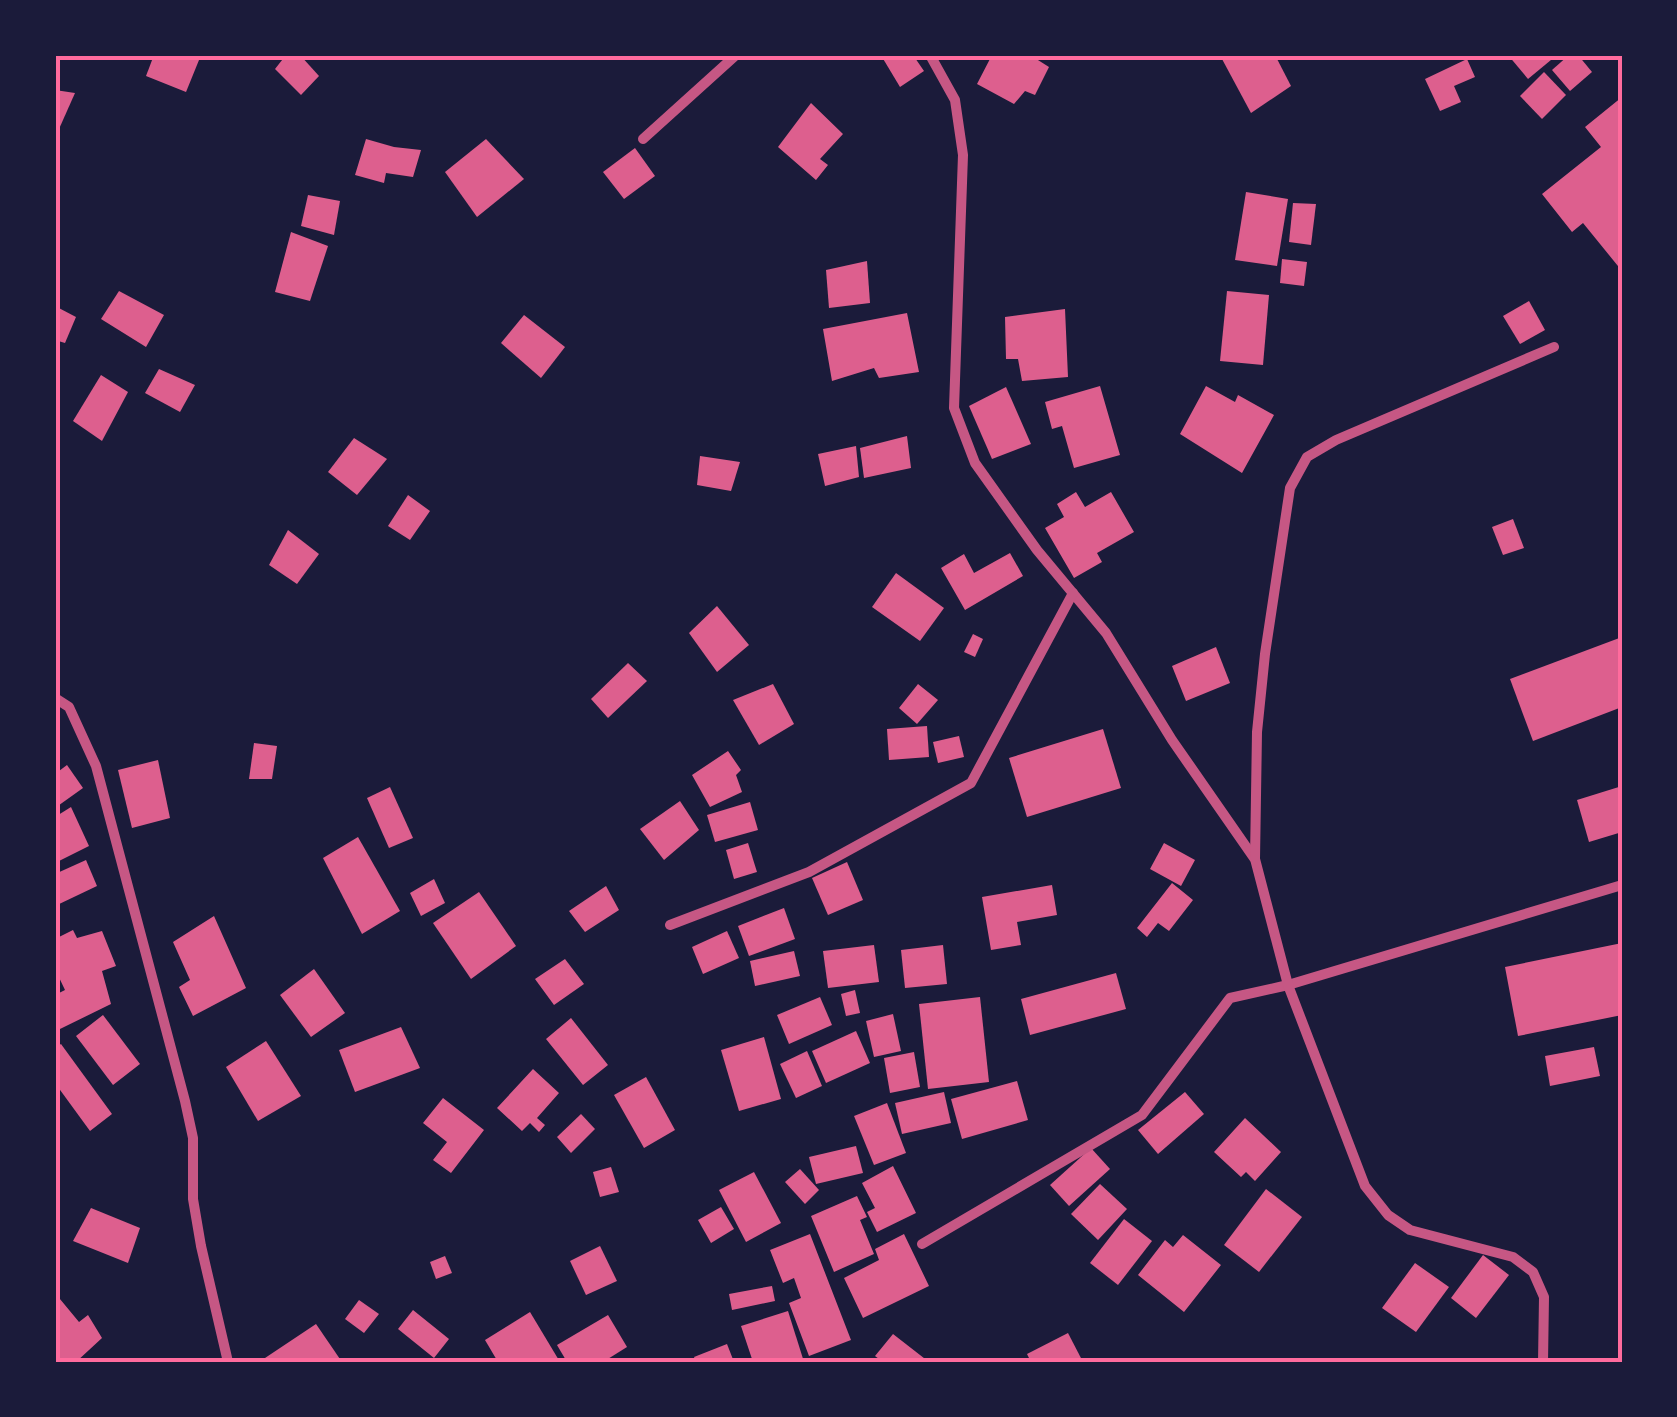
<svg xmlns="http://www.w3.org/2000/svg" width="1677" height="1417" font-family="'IBM Plex Sans',sans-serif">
<rect width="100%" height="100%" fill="#1b1b3a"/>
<g fill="#dd5f8e">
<polygon points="154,55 184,55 199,60 186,92 146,76"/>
<polygon points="286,55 300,55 319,76 301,95 275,69"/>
<polygon points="884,55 913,55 924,71 900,87 882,57"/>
<polygon points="992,55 1030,55 1049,67 1035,95 1025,91 1014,104 977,84"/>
<polygon points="1229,55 1275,55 1291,86 1251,113 1222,59"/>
<polygon points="1508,55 1557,55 1528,79"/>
<polygon points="1569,55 1578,55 1592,72 1570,91 1552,70"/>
<polygon points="1467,59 1475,77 1454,86 1461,102 1440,111 1425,79"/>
<polygon points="1544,72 1566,95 1542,119 1520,96"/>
<polygon points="55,90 75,93 55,138"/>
<polygon points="1622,97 1622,271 1583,223 1572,232 1542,194 1601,147 1585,127"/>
<polygon points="811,103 843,134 820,159 828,165 816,180 778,147"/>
<polygon points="366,139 394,147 421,150 413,177 386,173 384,183 355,175"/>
<polygon points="486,139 524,179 477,217 445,172"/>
<polygon points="635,148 655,176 624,199 603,172"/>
<polygon points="1246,192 1288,199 1277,266 1235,260"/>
<polygon points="308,195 340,201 334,235 301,226"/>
<polygon points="1293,203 1316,204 1311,245 1289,242"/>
<polygon points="291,232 328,246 310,301 275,292"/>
<polygon points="1282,259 1307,262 1304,286 1280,283"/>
<polygon points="867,261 870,303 829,308 826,270"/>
<polygon points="119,291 164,315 146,347 101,319"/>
<polygon points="1227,291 1269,295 1263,365 1220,361"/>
<polygon points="1529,301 1545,330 1520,344 1503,316"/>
<polygon points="55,306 76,317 65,343 55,340"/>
<polygon points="1065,309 1068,377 1022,381 1018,359 1006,359 1005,317"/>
<polygon points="907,313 919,372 879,378 874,368 832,381 823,329"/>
<polygon points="524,315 565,347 541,378 501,343"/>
<polygon points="159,369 195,385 180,412 145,393"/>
<polygon points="101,375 128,392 102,441 73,421"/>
<polygon points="1100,386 1120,455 1074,468 1062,426 1052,429 1045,402"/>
<polygon points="1206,386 1235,402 1238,395 1274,415 1242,473 1180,434"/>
<polygon points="1006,387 1031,444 992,459 969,406"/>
<polygon points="907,436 911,468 864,478 860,448"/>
<polygon points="354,438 387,459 357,495 328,472"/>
<polygon points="856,446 859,477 825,486 818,454"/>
<polygon points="700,456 740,462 731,491 697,485"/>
<polygon points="1076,492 1085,507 1111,492 1134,532 1097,553 1102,562 1074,578 1045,528 1064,517 1057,504"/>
<polygon points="408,495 430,511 410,540 388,526"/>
<polygon points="1513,519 1524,548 1503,555 1492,527"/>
<polygon points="288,530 319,554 297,584 269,565"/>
<polygon points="1010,553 1023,576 965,610 941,568 964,554 974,573"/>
<polygon points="896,573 944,608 920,641 872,607"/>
<polygon points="717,606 749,645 717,672 689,633"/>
<polygon points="973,634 983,639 975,657 964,652"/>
<polygon points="1622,637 1622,707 1533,741 1510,679"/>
<polygon points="1216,647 1230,683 1186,701 1172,666"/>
<polygon points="628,663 647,681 608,718 591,699"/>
<polygon points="773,684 794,724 759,745 733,700"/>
<polygon points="918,684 938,700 917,724 899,708"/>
<polygon points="927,726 929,757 889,760 887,729"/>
<polygon points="1103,729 1121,788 1027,817 1009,758"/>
<polygon points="959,736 964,757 938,763 933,742"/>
<polygon points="254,743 277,746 272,779 249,779"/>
<polygon points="728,751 741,770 736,775 742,792 710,807 692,775"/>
<polygon points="158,760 170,818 132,828 118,770"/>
<polygon points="67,765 83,788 55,808 55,774"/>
<polygon points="1622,786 1622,832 1589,842 1577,800"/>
<polygon points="390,787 413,838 389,848 367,798"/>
<polygon points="680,801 699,830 664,860 640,829"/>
<polygon points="750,802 758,830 715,842 707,815"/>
<polygon points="71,807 89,846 57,862 55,817"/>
<polygon points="358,837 400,911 362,934 323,858"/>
<polygon points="748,843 757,872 734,879 726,850"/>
<polygon points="1164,843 1195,860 1181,886 1150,869"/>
<polygon points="86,860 97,886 55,906 55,874"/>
<polygon points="847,862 863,900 828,915 812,878"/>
<polygon points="434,879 445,903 421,916 410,893"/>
<polygon points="1172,883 1193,900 1169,931 1158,923 1147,937 1137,928"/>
<polygon points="1052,885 1057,915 1017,922 1021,945 991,950 982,897"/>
<polygon points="606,886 619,910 585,932 569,911"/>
<polygon points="479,892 516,946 471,979 433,923"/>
<polygon points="784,908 795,939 749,956 738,926"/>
<polygon points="214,916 246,988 193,1016 179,987 190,980 173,942"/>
<polygon points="73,930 77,938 102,931 116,966 102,971 111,1004 60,1029 55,1018 55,995 65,990 55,969 55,939"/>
<polygon points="727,931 739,958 703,974 692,947"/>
<polygon points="1622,943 1622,1015 1518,1036 1505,967"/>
<polygon points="874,945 879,982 828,988 823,951"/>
<polygon points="943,945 947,984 905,988 901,950"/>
<polygon points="794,951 800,976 755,986 750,961"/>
<polygon points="565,959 584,984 554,1005 535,979"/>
<polygon points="314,969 345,1013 311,1037 280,995"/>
<polygon points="1116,973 1126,1009 1030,1035 1021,999"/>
<polygon points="855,990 860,1013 846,1016 841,994"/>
<polygon points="820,997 832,1025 789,1044 777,1015"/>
<polygon points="980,997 989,1082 928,1089 919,1004"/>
<polygon points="893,1014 901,1051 874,1057 866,1021"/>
<polygon points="103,1015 140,1064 113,1085 76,1036"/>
<polygon points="571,1018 608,1065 583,1085 546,1039"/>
<polygon points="401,1027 420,1068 355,1092 339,1050"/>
<polygon points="856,1031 870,1063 826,1083 812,1051"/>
<polygon points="764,1037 781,1099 739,1111 721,1050"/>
<polygon points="266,1041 301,1096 258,1121 226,1067"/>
<polygon points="61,1044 112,1114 90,1131 55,1083 55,1048"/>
<polygon points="1594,1047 1600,1076 1550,1086 1545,1056"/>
<polygon points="807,1051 822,1086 796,1098 780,1064"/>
<polygon points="914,1052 920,1087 890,1093 884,1058"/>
<polygon points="533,1069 559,1093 537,1118 545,1125 539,1132 530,1123 522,1131 497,1108"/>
<polygon points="646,1077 675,1130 644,1148 614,1095"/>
<polygon points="1017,1081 1028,1120 962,1139 951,1099"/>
<polygon points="944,1092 951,1123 902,1134 895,1103"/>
<polygon points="1185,1092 1204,1114 1158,1154 1138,1130"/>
<polygon points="443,1098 484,1130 451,1173 433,1160 447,1142 423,1123"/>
<polygon points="887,1103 906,1153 874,1165 854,1116"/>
<polygon points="581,1114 595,1129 571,1153 557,1137"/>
<polygon points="1245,1118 1281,1152 1255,1181 1246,1172 1241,1177 1214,1152"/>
<polygon points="856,1146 863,1173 816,1184 809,1157"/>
<polygon points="1091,1148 1110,1169 1069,1206 1050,1185"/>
<polygon points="893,1166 916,1213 877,1232 867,1212 875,1208 862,1183"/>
<polygon points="611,1167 619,1192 600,1197 593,1172"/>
<polygon points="800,1169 819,1190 805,1204 785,1182"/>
<polygon points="754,1172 781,1223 746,1242 719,1190"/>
<polygon points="1100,1184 1127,1209 1098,1240 1071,1214"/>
<polygon points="1266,1189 1302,1217 1259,1272 1224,1245"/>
<polygon points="857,1196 867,1217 860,1220 874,1254 834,1272 811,1216"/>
<polygon points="721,1207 734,1229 711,1243 698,1220"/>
<polygon points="91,1208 140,1228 128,1263 73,1241"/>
<polygon points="1124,1219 1152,1241 1118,1285 1090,1263"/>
<polygon points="810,1234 851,1340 809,1356 789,1303 801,1298 794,1278 783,1283 770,1250"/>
<polygon points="904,1234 929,1286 863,1318 844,1278 879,1260 875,1249"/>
<polygon points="1183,1235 1221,1265 1184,1312 1138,1275 1165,1240 1173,1247"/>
<polygon points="600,1246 617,1281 586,1295 570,1261"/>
<polygon points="1483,1255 1509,1275 1476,1318 1451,1298"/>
<polygon points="445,1256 452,1273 436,1279 430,1262"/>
<polygon points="1415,1263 1449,1287 1416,1332 1382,1308"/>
<polygon points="772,1286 775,1301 732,1310 729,1294"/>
<polygon points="55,1293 79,1322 88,1315 102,1338 76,1362 55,1362"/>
<polygon points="359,1300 379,1314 364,1333 345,1319"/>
<polygon points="413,1310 449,1339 434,1358 398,1329"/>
<polygon points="788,1311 804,1362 753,1362 741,1326"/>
<polygon points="530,1312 560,1362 498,1362 485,1340"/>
<polygon points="608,1315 627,1347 603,1362 567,1362 557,1345"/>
<polygon points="316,1324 342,1362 259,1362"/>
<polygon points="1068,1333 1083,1362 1031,1362 1027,1354"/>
<polygon points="893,1334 929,1362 883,1362 875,1356"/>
<polygon points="727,1344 734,1362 696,1362 694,1357"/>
</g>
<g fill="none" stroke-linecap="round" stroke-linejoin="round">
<g stroke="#c65784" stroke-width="10">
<polyline points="930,55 955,100 963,155 954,408 975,463 1037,550 1106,633 1172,740 1254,858"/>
<polyline points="643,139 736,55"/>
<polyline points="55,698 69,707 96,766 185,1101 193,1138 193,1199 201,1246 228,1362"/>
<polyline points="670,925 809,872 971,783 1073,593"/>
<polyline points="922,1244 1142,1115 1230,998 1288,985 1622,885"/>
<polyline points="1543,1362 1544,1297 1533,1272 1513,1257 1410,1230 1388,1215 1365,1186 1288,985 1255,859 1257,732 1265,654 1290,488 1307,457 1336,440 1554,347"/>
</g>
</g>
<rect width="1677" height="1417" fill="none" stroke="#1b1b3a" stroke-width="115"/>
<rect x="58" y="58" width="1562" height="1302" fill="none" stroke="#ff6b9d" stroke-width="4"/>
</svg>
